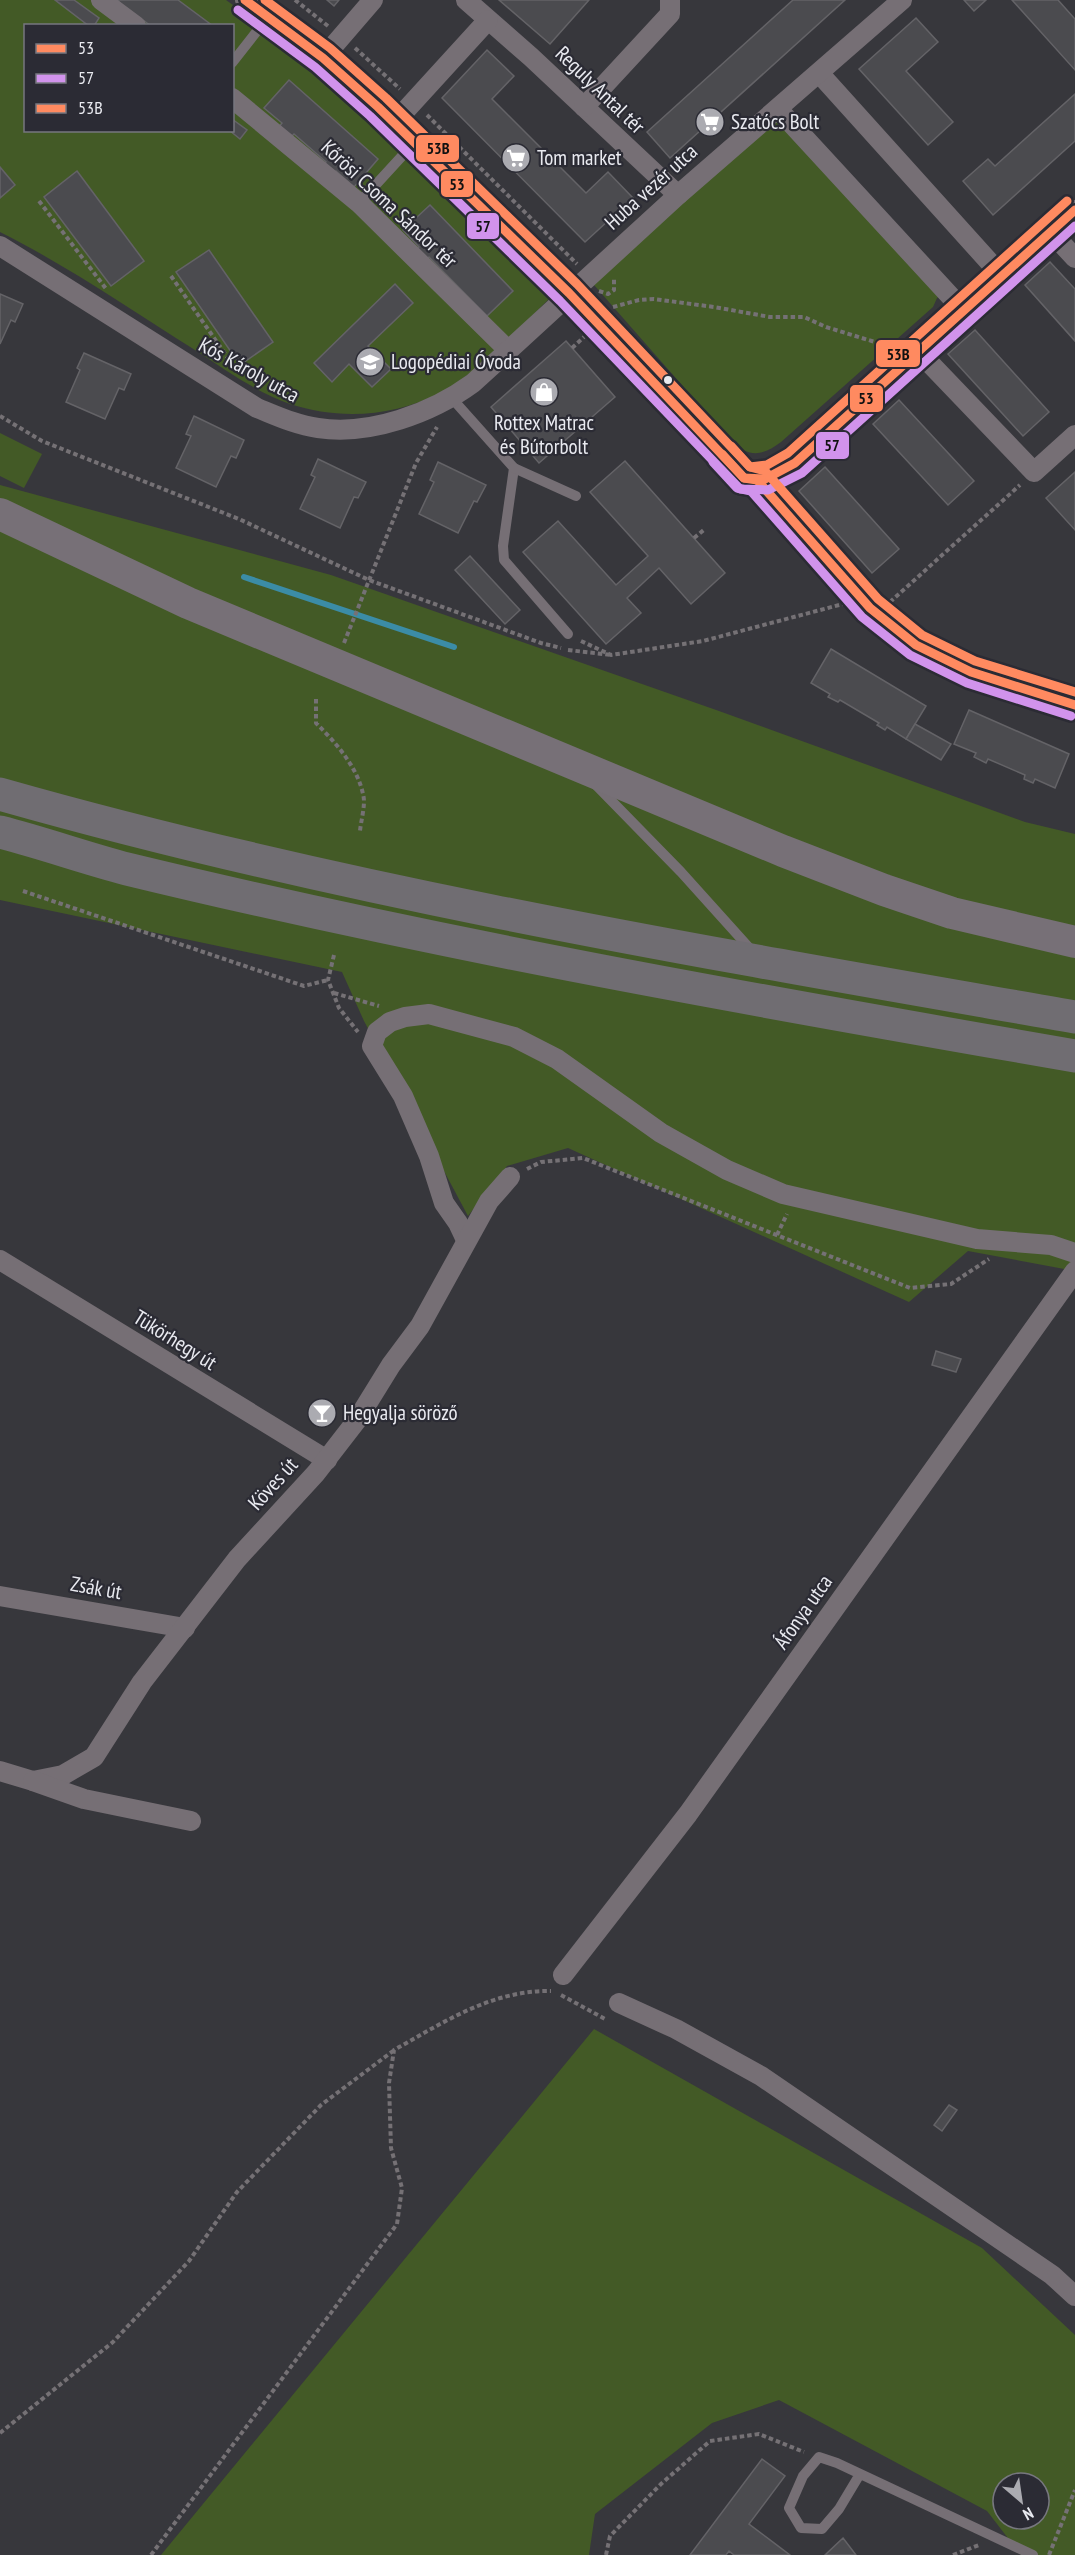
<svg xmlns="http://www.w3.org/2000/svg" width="1075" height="2555" font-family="'PT Sans Narrow',sans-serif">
<rect width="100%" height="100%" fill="#37373c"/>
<g fill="#435a26" fill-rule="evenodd">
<path d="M0 0H226L261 25 408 150 550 298C516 331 482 370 440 393 393 417 339 420 290 404 255 392 225 369 195 350 131 310 68 266 0 232ZM26 26H232V130H26Z"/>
<path d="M778 109 945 291 937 298 933 307 781 442C763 456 749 458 731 441L587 277Z"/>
<polygon points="0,433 42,454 24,488 0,476"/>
<polygon points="0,485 331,575 719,711 1025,822 1075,834 1075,1271 968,1251 909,1302 568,1148 507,1166 468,1216 364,1021 342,972 0,900"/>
<path d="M594 2029 982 2248 1075 2335V2555H1021L987 2511 779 2400 712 2423 595 2514 589 2555H161ZM1003 2483H1039V2519H1003Z"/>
</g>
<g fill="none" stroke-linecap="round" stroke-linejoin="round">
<polyline stroke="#3b8ca6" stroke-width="6" points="244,577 454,647"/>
</g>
<g fill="#4b4b4f" stroke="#646367" stroke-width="1.5">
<polygon points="55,0 74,0 99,18 94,26 89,26"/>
<polygon points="117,0 178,0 213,26 151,26 143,20 141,23"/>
<polygon points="327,0 339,0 334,6"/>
<polygon points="499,0 589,0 550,44"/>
<polygon points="793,0 845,0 670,158 647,132"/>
<polygon points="964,0 986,0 974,11"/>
<polygon points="1012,0 1058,0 1075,19 1075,70"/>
<polygon points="916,18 938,42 906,71 953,122 928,145 859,69"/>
<polygon points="487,50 514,76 492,99 586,193 608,172 633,198 585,242 442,98"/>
<polygon points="289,80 378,159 354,187 336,171 333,174 323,164 326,162 294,134 291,137 279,127 282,123 264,108"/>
<polygon points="1075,94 1075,141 993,215 963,181 988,159 995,166"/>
<polygon points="232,119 247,130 240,139 229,130 232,130"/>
<polygon points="0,167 15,185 0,198"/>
<polygon points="77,171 144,261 111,286 44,197"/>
<polygon points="430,205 513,291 487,316 429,257 426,260 416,250 419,247 403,230"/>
<polygon points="209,250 273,342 240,365 176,272"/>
<polygon points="1050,262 1075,289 1075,341 1025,285"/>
<polygon points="395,284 413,303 368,346 391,369 372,387 349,364 332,382 314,363"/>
<polygon points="0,294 23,304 15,322 11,320 0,344"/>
<polygon points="975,330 1049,412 1023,436 948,354"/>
<polygon points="566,341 615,397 539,463 491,407"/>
<polygon points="84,353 131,374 124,390 119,388 105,419 66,402 80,370 77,368"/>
<polygon points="899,400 974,481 948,505 873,424"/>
<polygon points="194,416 244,440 236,458 231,456 216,487 176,468 191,436 186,434"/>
<polygon points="318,459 366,482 358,498 354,497 340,528 300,509 315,477 311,475"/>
<polygon points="625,461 725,573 691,604 659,568 627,598 641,613 606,644 523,552 558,521 616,585 648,556 590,492"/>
<polygon points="438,462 486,485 477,502 474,501 458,533 419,514 434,482 430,480"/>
<polygon points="825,467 899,549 872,573 799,491"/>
<polygon points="1075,472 1075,530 1046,498"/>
<polygon points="470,556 520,610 505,624 455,570"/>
<polygon points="831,649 926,706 906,739 887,727 885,730 877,725 879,723 840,700 838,702 828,697 830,694 811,683"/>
<polygon points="969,710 1069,754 1055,788 1035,779 1033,783 1024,779 1025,775 988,759 986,763 974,757 976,753 954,744"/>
<polygon points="915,724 951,744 941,760 906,739"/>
<polygon points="936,1351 961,1359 956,1372 932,1365"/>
<polygon points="949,2105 957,2110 942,2131 934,2125"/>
<polygon points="762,2459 785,2476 749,2524 790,2555 734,2555 729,2551 726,2555 690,2555"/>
<polygon points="843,2538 856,2555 825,2555"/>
</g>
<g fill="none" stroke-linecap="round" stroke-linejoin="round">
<g stroke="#757175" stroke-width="4" stroke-dasharray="4.5 3" stroke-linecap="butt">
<polyline points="295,0 328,26"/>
<polyline points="355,48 400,89"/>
<polyline points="427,115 577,264"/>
<polyline points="39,201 107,290"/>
<polyline points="171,276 237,371"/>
<polyline points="599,291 608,294 614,290 614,279"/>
<polyline points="613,307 639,300 654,299 714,307 770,317 804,317 826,327 888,346"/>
<polyline points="572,348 584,337"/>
<polyline points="0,416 42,441 239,519 369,580 541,643 561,648"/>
<polyline points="694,538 705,529"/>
<polyline points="890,602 1020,485"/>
<polyline points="581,641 611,655 703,641 843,604"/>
<polyline points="344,643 416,463 437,427"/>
<polyline points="568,650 611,655"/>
<path d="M316 699V723C335 742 357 766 363 794 366 804 361 820 360 831"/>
<polyline points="23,891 304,986 328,980"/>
<polyline points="334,955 328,980 339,1008 358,1032"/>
<polyline points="334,993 379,1006"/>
<polyline points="527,1169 541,1162 583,1158 910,1288 951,1284 989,1259"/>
<polyline points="777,1235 787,1214"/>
<polyline points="561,1995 607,2020"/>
<polyline points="0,2433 113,2342 189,2261 237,2192 321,2105 393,2051"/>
<path d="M151 2555 397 2224 402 2188 391 2148 389 2083 394 2050C444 2022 492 1990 551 1991"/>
<polyline points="606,2555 610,2536 661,2484 710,2441 759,2434 804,2452"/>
<polyline points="953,2555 979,2545"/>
<polyline points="1049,2555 1075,2490"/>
</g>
<g stroke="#766f75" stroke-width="10">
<polyline points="232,63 268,17"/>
<polyline points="359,203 414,143"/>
<polyline points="457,404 514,468 503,546 504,560 568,634"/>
<polyline points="514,468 576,496"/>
<polyline points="595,784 681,872 753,952"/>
<polyline points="860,2474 839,2509 822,2529 801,2528 789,2508 803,2476 819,2457 837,2463 1033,2555"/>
</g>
<g stroke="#766f75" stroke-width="20">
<polyline points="101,0 136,26"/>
<path d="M245 0 323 58 378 107 569 293 744 478C764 484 779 473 795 463L1075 210"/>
<polyline points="466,0 531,57 678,195"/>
<polyline points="323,58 373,0"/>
<polyline points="819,73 1002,276"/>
<polyline points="232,98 359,203 508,350"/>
<polyline points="584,107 670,14 670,0"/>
<polyline points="778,109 964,311"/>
<polyline points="394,123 488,20"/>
<polyline points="1051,232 1075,258"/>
<path d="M0 246 257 408C277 416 296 425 318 428 370 436 432 413 473 383L678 195 902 0"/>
<polyline points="919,352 1034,472 1075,435"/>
<polyline points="757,480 870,608 916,645 971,672 1075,705"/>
<polyline points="466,1240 458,1223 444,1203 429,1156 403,1096 372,1046 377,1032 390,1022 405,1017 429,1014 514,1037 557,1059 661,1133 727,1170 783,1194 977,1239 1051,1245 1075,1253"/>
<polyline points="0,1260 327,1460"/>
<polyline points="0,1596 185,1628"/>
<polyline points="0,1771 33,1781 63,1775 94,1757 142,1682 237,1559 316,1473 357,1420 391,1365 420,1326 489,1201 510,1177"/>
<polyline points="33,1781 84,1799 191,1821"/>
<polyline points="563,1975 688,1814 1075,1271"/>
<polyline points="619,2003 676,2029 761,2076 1052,2275 1075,2296"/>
</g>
<polyline stroke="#777077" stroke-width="32" points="0,514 188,603 783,851 884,890 952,913 1075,942"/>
<g stroke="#706d72" stroke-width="33">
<path d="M0 794C352 894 715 954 1075 1017"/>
<path d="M0 832C43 843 85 858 127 869 440 945 758 1001 1075 1056"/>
</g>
<g stroke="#2b2b34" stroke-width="14">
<g id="bus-1">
<polyline points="245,0 323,58 378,107 569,293 744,478 765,479 795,463 1075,210"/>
<polyline points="722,454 744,478 757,480 870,608 916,645 971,672 1075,705"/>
</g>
</g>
<g stroke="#2b2b34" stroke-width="14">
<g id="bus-2">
<polyline points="238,10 315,67 370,116 560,301 740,489 768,490 802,473 1075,226"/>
<polyline points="713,462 737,488 751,491 862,617 910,655 967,683 1071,716"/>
</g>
</g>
<g stroke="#2b2b34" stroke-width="14">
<g id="bus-3">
<polyline points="265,0 330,48 386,98 577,284 750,467 767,465 788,453 1067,201"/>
<polyline points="731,446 750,467 765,471 878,599 922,635 975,661 1075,692"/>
</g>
</g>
<use href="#bus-1" stroke="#ff8a60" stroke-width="9"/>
<use href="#bus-2" stroke="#d193ec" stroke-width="9"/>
<use href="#bus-3" stroke="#ff8a60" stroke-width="9"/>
</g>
<defs>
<g id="supermarket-disc" transform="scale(1.5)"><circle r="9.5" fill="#ababb1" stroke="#2b2b34"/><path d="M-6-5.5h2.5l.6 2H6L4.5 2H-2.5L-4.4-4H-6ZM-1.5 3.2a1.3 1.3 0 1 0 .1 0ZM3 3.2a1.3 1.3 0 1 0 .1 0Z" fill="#fff"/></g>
<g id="school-disc" transform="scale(1.5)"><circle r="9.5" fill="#ababb1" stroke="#2b2b34"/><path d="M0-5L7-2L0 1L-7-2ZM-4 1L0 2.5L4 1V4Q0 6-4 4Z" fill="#fff"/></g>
<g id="shop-disc" transform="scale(1.5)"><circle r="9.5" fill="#ababb1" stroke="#2b2b34"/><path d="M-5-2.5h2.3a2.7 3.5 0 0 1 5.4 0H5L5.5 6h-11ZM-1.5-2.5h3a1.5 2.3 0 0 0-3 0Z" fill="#fff"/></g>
<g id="bar-disc" transform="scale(1.5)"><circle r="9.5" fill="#ababb1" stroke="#2b2b34"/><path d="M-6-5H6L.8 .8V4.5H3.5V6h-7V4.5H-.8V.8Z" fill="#fff"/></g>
</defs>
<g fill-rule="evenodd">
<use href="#supermarket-disc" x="710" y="122"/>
<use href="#supermarket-disc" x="516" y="158"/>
<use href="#school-disc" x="370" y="362"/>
<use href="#shop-disc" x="544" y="392"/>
<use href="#bar-disc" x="322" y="1413"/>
</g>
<circle fill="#e9eaf0" stroke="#2b2b34" stroke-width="2" cx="668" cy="380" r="5"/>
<g text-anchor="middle" stroke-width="4.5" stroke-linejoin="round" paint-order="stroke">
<g font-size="21" fill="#e9eaf0" stroke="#2b2b34">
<text transform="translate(600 90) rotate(44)" y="7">Reguly Antal tér</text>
<text transform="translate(651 187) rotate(-42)" y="7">Huba vezér utca</text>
<text transform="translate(389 204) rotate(43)" y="7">Kőrösi Csoma Sándor tér</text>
<text transform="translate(249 370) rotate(29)" y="7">Kós Károly utca</text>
<text transform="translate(175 1340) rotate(32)" y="7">Tükörhegy út</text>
<text transform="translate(273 1484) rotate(-48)" y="7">Köves út</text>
<text transform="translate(96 1588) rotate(10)" y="7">Zsák út</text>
<text transform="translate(803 1612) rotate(-55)" y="7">Áfonya utca</text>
</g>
<g font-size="21" fill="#e9eaf0" stroke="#2b2b34" text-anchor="start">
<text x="731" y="129">Szatócs Bolt</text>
<text x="537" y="165">Tom market</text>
<text x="391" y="369">Logopédiai Óvoda</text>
<text x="544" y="430" text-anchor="middle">Rottex Matrac<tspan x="544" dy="24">és Bútorbolt</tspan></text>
<text x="343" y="1420">Hegyalja söröző</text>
</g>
</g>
<g stroke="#2b2b34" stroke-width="2">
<rect x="415" y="134" width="45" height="29" rx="6" fill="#ff8a60"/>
<rect x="440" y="170" width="34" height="28" rx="6" fill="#ff8a60"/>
<rect x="466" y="212" width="34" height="28" rx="6" fill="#d193ec"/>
<rect x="875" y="339" width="46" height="29" rx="6" fill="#ff8a60"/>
<rect x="849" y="384" width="35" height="29" rx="6" fill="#ff8a60"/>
<rect x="815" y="431" width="35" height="29" rx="6" fill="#d193ec"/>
</g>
<g font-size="16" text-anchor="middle" font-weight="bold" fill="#111">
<text x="438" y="154">53B</text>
<text x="457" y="190">53</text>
<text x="483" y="232">57</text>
<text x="898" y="360">53B</text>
<text x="866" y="404">53</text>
<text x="832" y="451">57</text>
</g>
<rect x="24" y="24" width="210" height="108" fill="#2b2b34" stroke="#77777f" stroke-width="1.5"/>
<rect x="36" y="44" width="30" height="9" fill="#ff8a60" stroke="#77777f" stroke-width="1.5"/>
<text x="78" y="54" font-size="18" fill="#e9eaf0">53</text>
<rect x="36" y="74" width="30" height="9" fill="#d193ec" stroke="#77777f" stroke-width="1.5"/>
<text x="78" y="84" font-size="18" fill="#e9eaf0">57</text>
<rect x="36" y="104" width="30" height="9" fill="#ff8a60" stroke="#77777f" stroke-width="1.5"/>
<text x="78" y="114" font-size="18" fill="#e9eaf0">53B</text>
<g transform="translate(1021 2501) rotate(151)"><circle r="28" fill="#2b2b34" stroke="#77777f" stroke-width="1.5"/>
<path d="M0-4.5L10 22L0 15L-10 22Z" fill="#ababb1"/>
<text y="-9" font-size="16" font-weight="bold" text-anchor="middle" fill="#e9eaf0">N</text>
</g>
</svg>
